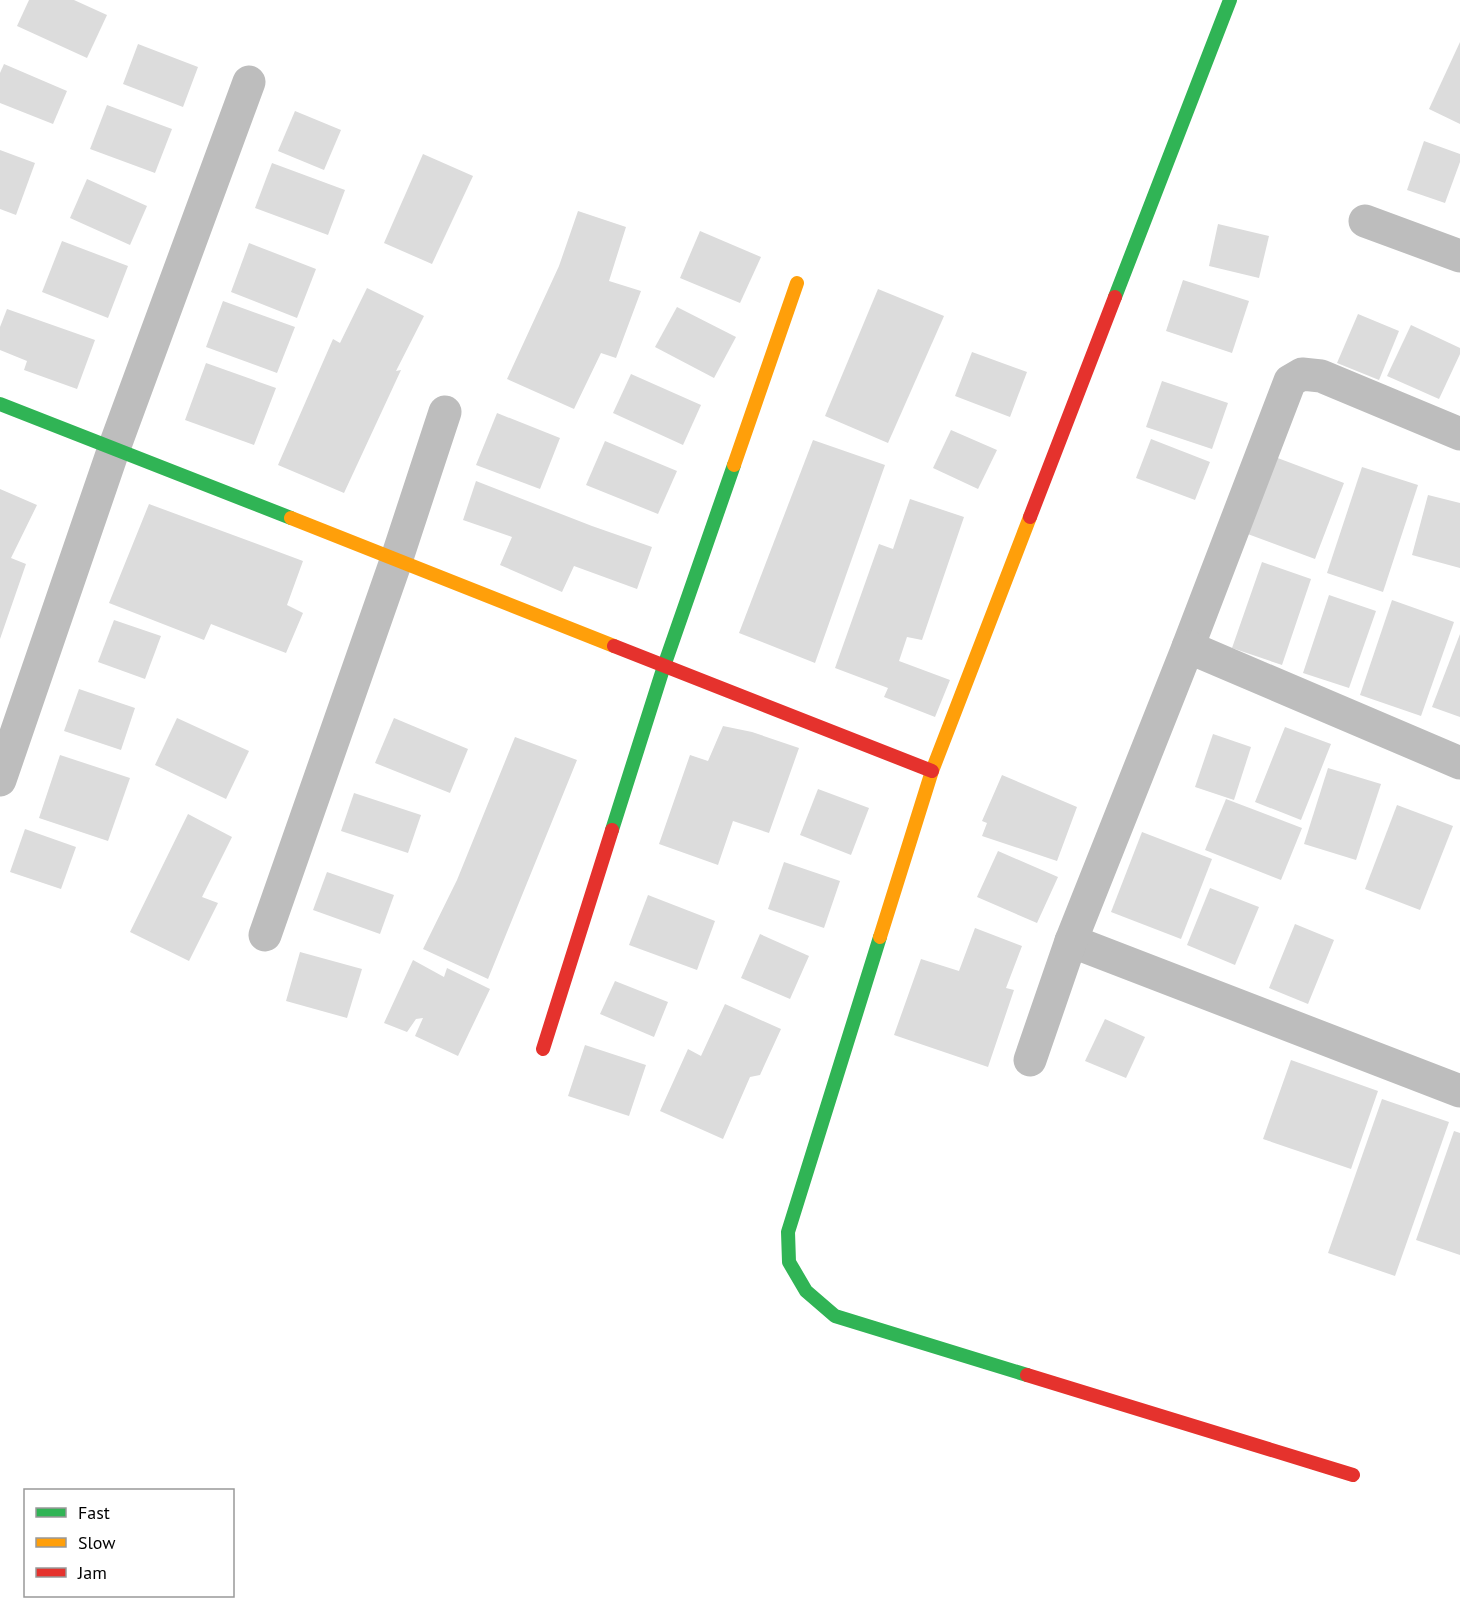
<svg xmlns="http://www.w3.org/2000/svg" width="1460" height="1621" font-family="'PT Sans',sans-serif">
<rect width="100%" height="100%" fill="#fff"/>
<g fill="#dcdcdc">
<polygon points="29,0 74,0 107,15 87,58 17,26"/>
<polygon points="1460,42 1460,124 1429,109"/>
<polygon points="138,44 198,67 183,107 123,84"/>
<polygon points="4,64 67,91 53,124 0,103 0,73"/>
<polygon points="107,105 172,129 155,173 90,149"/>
<polygon points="295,111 341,130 324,170 278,151"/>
<polygon points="1424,141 1460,154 1460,162 1445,203 1407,190"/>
<polygon points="0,150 35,163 16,215 0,209"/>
<polygon points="423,154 473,176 432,264 384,243"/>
<polygon points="272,163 345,190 328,235 255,208"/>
<polygon points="87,179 147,206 130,245 70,218"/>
<polygon points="578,211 626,227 609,281 641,291 616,358 601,353 574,409 507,379 559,266"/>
<polygon points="1218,224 1269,236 1259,278 1209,266"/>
<polygon points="700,231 761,257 740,303 680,278"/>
<polygon points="62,241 128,266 108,318 42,292"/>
<polygon points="249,243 316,269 297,318 231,292"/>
<polygon points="1183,280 1249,301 1232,353 1166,331"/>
<polygon points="367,288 424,316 396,371 401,370 344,493 278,465 333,339 340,343"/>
<polygon points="878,289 944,316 888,443 825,416"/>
<polygon points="223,301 295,327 277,373 206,347"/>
<polygon points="677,307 736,337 714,378 655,347"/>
<polygon points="7,309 95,340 77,389 24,370 27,361 0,350 0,327"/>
<polygon points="1358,314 1399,331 1379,380 1337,363"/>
<polygon points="1411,325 1460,348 1460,354 1439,399 1387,376"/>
<polygon points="972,352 1027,372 1010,417 955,396"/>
<polygon points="206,363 276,388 254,445 185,420"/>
<polygon points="631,374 701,405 683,445 613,413"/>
<polygon points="1162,381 1228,403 1212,449 1146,427"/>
<polygon points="497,413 560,438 540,489 476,465"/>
<polygon points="951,430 997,450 978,489 933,468"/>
<polygon points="1151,439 1210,462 1195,500 1136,478"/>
<polygon points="813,440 885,465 815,663 739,633"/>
<polygon points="605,441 677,471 658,514 586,485"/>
<polygon points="1275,457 1344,483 1315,559 1245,533"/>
<polygon points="1362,467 1418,485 1383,592 1327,573"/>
<polygon points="476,481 592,526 652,547 637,589 574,566 562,592 500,565 512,537 463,520"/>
<polygon points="0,489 37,505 11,558 26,564 0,639"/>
<polygon points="1428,495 1460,503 1460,568 1412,555"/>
<polygon points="910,499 964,517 922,640 907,637 899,661 950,680 935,717 884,697 888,688 835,668 879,544 893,549"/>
<polygon points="149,504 303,561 287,605 303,613 286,653 211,624 204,640 109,603"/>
<polygon points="1262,562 1311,579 1282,665 1232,648"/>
<polygon points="1329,595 1376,611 1349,688 1303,673"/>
<polygon points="1392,600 1454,622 1421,716 1360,695"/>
<polygon points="114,620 161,636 145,679 98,662"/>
<polygon points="1460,634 1460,717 1432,707"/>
<polygon points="79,689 135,708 121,750 64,731"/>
<polygon points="177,718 249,751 226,799 155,765"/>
<polygon points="394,718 468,749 450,793 375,763"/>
<polygon points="723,726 752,732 799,748 769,833 733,821 718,865 659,844 690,755 708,761"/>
<polygon points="1285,727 1331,744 1301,820 1255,802"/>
<polygon points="1213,734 1251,747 1234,800 1195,787"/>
<polygon points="515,737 577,760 488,979 423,949 457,880"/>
<polygon points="60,755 130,778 108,841 39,818"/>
<polygon points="1328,768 1381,784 1356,860 1304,844"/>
<polygon points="1002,775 1077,807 1057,861 982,836 987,823 982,821"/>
<polygon points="818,789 869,808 851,855 800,835"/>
<polygon points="354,793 421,815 408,853 341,831"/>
<polygon points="1226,799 1302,828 1281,880 1205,850"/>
<polygon points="1397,805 1453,826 1420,910 1365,889"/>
<polygon points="188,814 232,837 202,897 218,903 189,961 130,932"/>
<polygon points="25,829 76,847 61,889 10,872"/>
<polygon points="1142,832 1212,859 1181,939 1111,912"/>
<polygon points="998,851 1058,877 1037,923 977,897"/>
<polygon points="784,862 840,881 824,928 768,909"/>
<polygon points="327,872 394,895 380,934 313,910"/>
<polygon points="1210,888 1259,907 1235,965 1187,945"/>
<polygon points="648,895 715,921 697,970 629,945"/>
<polygon points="1295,924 1334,940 1308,1004 1269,988"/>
<polygon points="975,928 1022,946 1006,988 1014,990 988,1067 894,1035 921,959 959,971"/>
<polygon points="760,934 809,956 790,999 741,978"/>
<polygon points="300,952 362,969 347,1018 286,1001"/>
<polygon points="413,960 444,977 447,968 490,989 458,1056 415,1036 423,1018 416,1019 407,1032 384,1023"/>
<polygon points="615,981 668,1002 654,1037 600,1014"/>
<polygon points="725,1004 781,1029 760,1075 750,1077 723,1139 660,1111 688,1049 701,1056"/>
<polygon points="1105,1019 1145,1037 1126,1078 1085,1061"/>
<polygon points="585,1045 646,1065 629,1116 568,1096"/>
<polygon points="1291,1060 1378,1091 1351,1169 1263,1139"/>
<polygon points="1382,1099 1449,1122 1395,1276 1328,1253"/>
<polygon points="1454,1131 1460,1133 1460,1255 1416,1240"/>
</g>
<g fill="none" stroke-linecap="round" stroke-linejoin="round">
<g stroke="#bdbdbd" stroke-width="33">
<polyline points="1365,221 1460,256"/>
<polyline points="1188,647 1290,381 1302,374 1321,376 1460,434"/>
<polyline points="0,780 113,451 249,82"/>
<polyline points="265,935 396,561 445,412"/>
<polyline points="1071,941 1460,1091"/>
<polyline points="1030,1060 1071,941 1188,647 1460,763"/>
</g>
<g stroke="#30b455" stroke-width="14">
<polyline points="1115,297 1230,0"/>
<polyline points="0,404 291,518"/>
<polyline points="612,830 664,666 734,465"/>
<polyline points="880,937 788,1232 789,1262 806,1291 835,1316 1027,1375"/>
</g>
<g stroke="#ff9f0a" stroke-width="14">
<polyline points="734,465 797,283"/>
<polyline points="291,518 614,646"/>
<polyline points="880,937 932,771 1030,517"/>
</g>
<g stroke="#e5322d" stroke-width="14">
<polyline points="1030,517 1115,297"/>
<polyline points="614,646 932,771"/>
<polyline points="543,1049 612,830"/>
<polyline points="1027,1375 1353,1475"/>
</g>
</g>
<rect x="24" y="1489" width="210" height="108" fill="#ffffff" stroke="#999999" stroke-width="1.5"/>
<rect x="36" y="1508" width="30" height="9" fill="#30b455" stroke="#999999" stroke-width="1.5"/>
<text x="78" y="1519" font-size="18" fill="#000000">Fast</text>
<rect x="36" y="1538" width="30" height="9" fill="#ff9f0a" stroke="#999999" stroke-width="1.5"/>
<text x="78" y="1549" font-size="18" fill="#000000">Slow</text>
<rect x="36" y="1568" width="30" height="9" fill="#e5322d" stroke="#999999" stroke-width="1.5"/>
<text x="78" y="1579" font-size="18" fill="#000000">Jam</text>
</svg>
